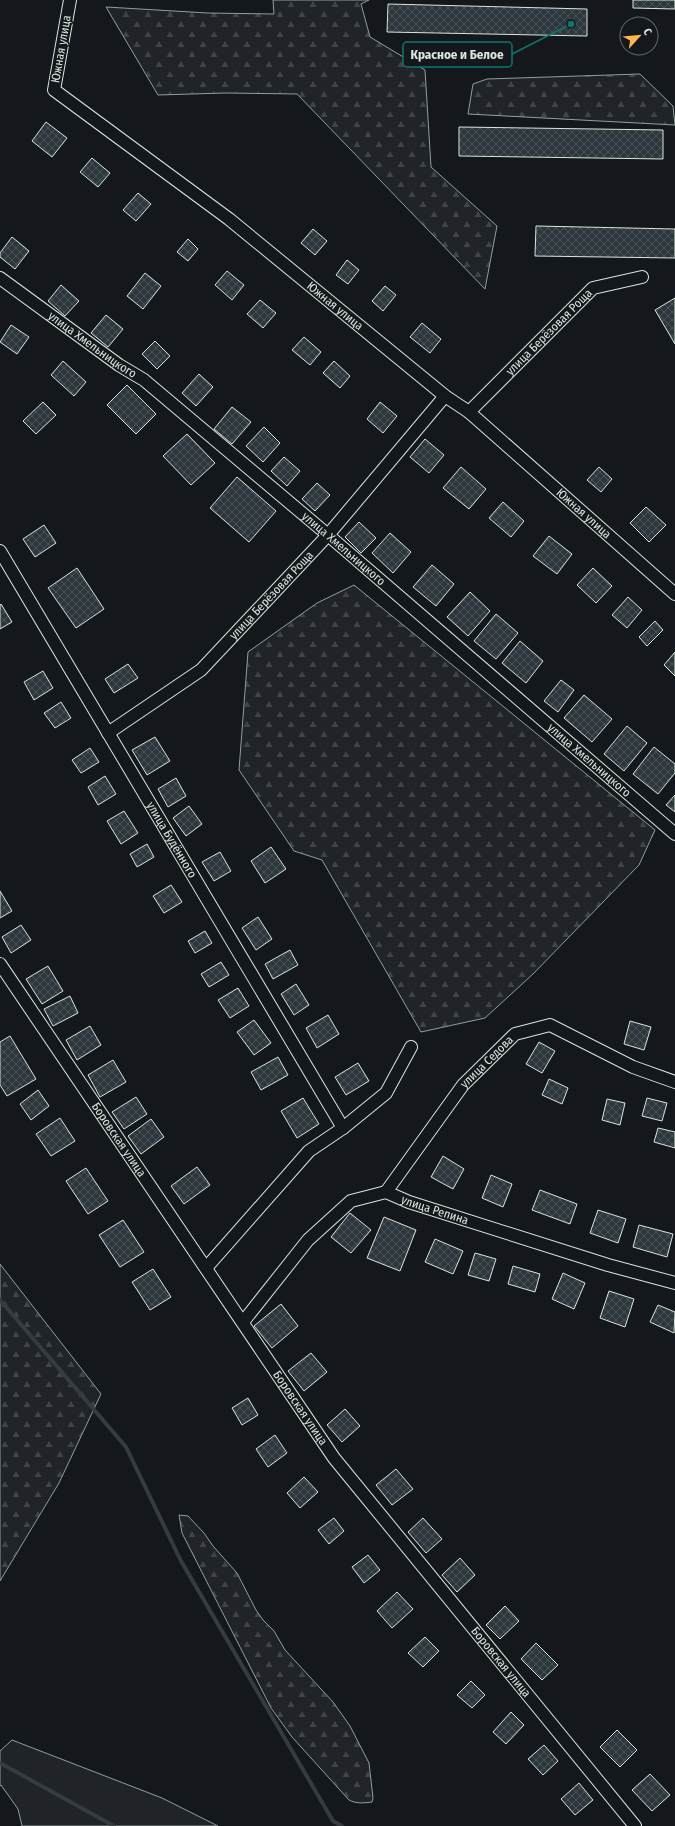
<svg xmlns="http://www.w3.org/2000/svg" width="675" height="1826" font-family="'Fira Sans Condensed',sans-serif">
<defs>
<pattern id="forest-firs" width="22" height="20" patternUnits="userSpaceOnUse"><rect width="22" height="20" fill="#202428"/><path d="M5 1l3.5 6h-7zM16 11l3.5 6h-7z" fill="#404447"/></pattern>
<pattern id="building-cross-hatch" width="8" height="8" patternUnits="userSpaceOnUse"><rect width="8" height="8" fill="#2c363c"/><path d="M0 0l8 8M0 8l8-8" fill="none" stroke="#4a5358"/></pattern>
</defs>
<rect width="100%" height="100%" fill="#14181c"/>
<polygon fill="#202428" stroke="#939e99" points="12,1740 162,1798 218,1826 22,1826 18,1809 1,1785 0,1786 0,1751"/>
<g fill="url(#forest-firs)" stroke="#939e99">
<polygon points="273,0 369,0 361,4 370,37 425,70 431,167 497,226 485,289 297,94 225,93 158,95 106,7 208,13 274,14"/>
<polygon points="640,74 673,106 675,125 468,114 473,84 487,79"/>
<polygon points="354,585 655,830 639,865 533,974 485,1018 421,1032 322,860 294,851 239,770 248,652 317,603"/>
<polygon points="0,1264 101,1394 59,1483 0,1581"/>
<path d="M179 1515 188 1516 204 1533 213 1546 237 1573 256 1610 263 1620 274 1631 285 1650 333 1702 350 1726 369 1763 373 1798 372 1802C364 1803 356 1804 349 1800L292 1737 271 1708 182 1533Z"/>
</g>
<g fill="none" stroke-linecap="round" stroke-linejoin="round">
<g stroke="#363b3e" stroke-width="4">
<polyline points="0,1300 126,1447 181,1561 333,1821 342,1826"/>
<polyline points="0,1763 114,1826"/>
</g>
</g>
<g fill="url(#building-cross-hatch)" stroke="#d8e6dc">
<polygon points="633,0 675,0 675,9 633,8"/>
<polygon points="388,4 587,9 587,36 387,32"/>
<polygon points="46,122 67,138 52,157 32,141"/>
<polygon points="459,127 663,130 663,159 459,156"/>
<polygon points="92,158 110,173 98,187 80,172"/>
<polygon points="138,193 151,204 136,221 123,210"/>
<polygon points="536,226 675,229 675,258 535,256"/>
<polygon points="313,229 327,241 315,255 301,243"/>
<polygon points="12,237 29,251 15,269 0,257 0,253"/>
<polygon points="188,239 198,249 188,261 177,252"/>
<polygon points="347,260 359,270 348,284 336,275"/>
<polygon points="227,271 244,285 232,300 215,285"/>
<polygon points="145,273 161,286 143,309 127,296"/>
<polygon points="61,285 79,301 65,316 48,301"/>
<polygon points="385,286 396,295 383,311 372,301"/>
<polygon points="675,298 675,344 655,310"/>
<polygon points="260,300 276,313 263,328 247,314"/>
<polygon points="106,315 123,329 108,347 91,333"/>
<polygon points="422,323 441,339 430,353 410,337"/>
<polygon points="11,325 29,337 17,354 0,342"/>
<polygon points="304,337 321,352 310,365 292,350"/>
<polygon points="155,341 170,356 157,369 142,354"/>
<polygon points="63,361 86,382 74,396 51,375"/>
<polygon points="334,361 350,376 340,388 323,373"/>
<polygon points="199,374 213,387 196,406 182,393"/>
<polygon points="127,385 156,414 136,434 107,405"/>
<polygon points="43,402 56,415 36,434 23,421"/>
<polygon points="380,402 397,416 383,433 367,419"/>
<polygon points="232,407 251,422 232,444 214,429"/>
<polygon points="264,427 280,443 263,462 246,446"/>
<polygon points="187,434 215,463 191,485 163,456"/>
<polygon points="425,439 444,455 429,473 410,457"/>
<polygon points="284,457 300,471 287,486 271,471"/>
<polygon points="461,467 486,489 469,509 443,488"/>
<polygon points="599,467 612,479 601,492 587,480"/>
<polygon points="237,477 276,511 249,542 210,508"/>
<polygon points="317,483 330,495 315,511 302,499"/>
<polygon points="503,502 524,521 511,537 489,518"/>
<polygon points="646,507 666,525 649,542 630,523"/>
<polygon points="359,522 376,538 361,553 345,537"/>
<polygon points="44,525 56,543 35,557 23,539"/>
<polygon points="390,533 411,552 393,573 372,553"/>
<polygon points="549,536 572,554 557,574 533,556"/>
<polygon points="432,565 454,584 436,606 413,587"/>
<polygon points="77,568 104,609 76,628 48,588"/>
<polygon points="593,568 612,586 596,603 577,585"/>
<polygon points="470,592 490,611 468,636 447,617"/>
<polygon points="628,597 642,610 627,628 612,615"/>
<polygon points="1,604 12,622 0,629 0,605"/>
<polygon points="496,614 518,633 496,659 474,641"/>
<polygon points="655,621 663,630 647,646 639,637"/>
<polygon points="520,641 543,661 526,683 502,663"/>
<polygon points="675,652 675,676 664,665"/>
<polygon points="128,664 138,678 114,693 105,679"/>
<polygon points="43,671 53,688 34,700 24,682"/>
<polygon points="561,680 574,690 558,712 544,701"/>
<polygon points="584,695 612,719 592,742 564,718"/>
<polygon points="61,702 71,718 55,728 44,713"/>
<polygon points="627,726 647,743 624,771 604,754"/>
<polygon points="155,737 170,761 147,775 132,750"/>
<polygon points="654,747 675,764 675,773 658,794 633,774"/>
<polygon points="90,748 99,762 81,773 72,760"/>
<polygon points="105,776 116,794 98,805 88,787"/>
<polygon points="176,778 186,796 168,807 158,789"/>
<polygon points="675,795 675,812 666,805"/>
<polygon points="189,806 202,824 186,836 173,818"/>
<polygon points="124,811 138,833 121,844 107,821"/>
<polygon points="147,844 154,857 137,867 130,854"/>
<polygon points="271,847 286,869 265,883 251,861"/>
<polygon points="220,852 231,871 214,881 202,862"/>
<polygon points="171,885 182,902 164,913 153,896"/>
<polygon points="0,891 12,911 0,918"/>
<polygon points="258,917 272,939 256,950 242,928"/>
<polygon points="21,925 31,940 11,953 2,937"/>
<polygon points="205,931 212,943 195,953 188,941"/>
<polygon points="290,950 298,965 273,979 265,964"/>
<polygon points="221,962 229,975 209,987 201,974"/>
<polygon points="48,966 63,991 42,1004 26,979"/>
<polygon points="296,984 309,1005 294,1015 281,994"/>
<polygon points="238,988 249,1006 230,1018 218,1000"/>
<polygon points="70,996 78,1013 53,1026 44,1009"/>
<polygon points="328,1015 339,1034 317,1048 306,1028"/>
<polygon points="254,1020 271,1043 254,1055 237,1032"/>
<polygon points="630,1021 651,1027 644,1050 624,1044"/>
<polygon points="90,1026 101,1045 77,1060 66,1040"/>
<polygon points="10,1036 36,1079 7,1096 0,1085 0,1042"/>
<polygon points="539,1042 555,1051 542,1073 526,1064"/>
<polygon points="278,1057 288,1075 261,1090 251,1072"/>
<polygon points="113,1060 126,1082 100,1097 88,1075"/>
<polygon points="358,1063 369,1081 346,1095 335,1077"/>
<polygon points="549,1079 568,1088 562,1104 542,1095"/>
<polygon points="38,1090 49,1106 31,1120 20,1104"/>
<polygon points="136,1097 147,1114 124,1129 112,1112"/>
<polygon points="303,1098 319,1124 297,1138 281,1111"/>
<polygon points="647,1098 667,1103 662,1121 642,1116"/>
<polygon points="607,1099 625,1103 620,1125 602,1120"/>
<polygon points="60,1118 75,1141 51,1156 36,1134"/>
<polygon points="151,1119 164,1137 141,1154 128,1136"/>
<polygon points="658,1128 675,1132 675,1148 654,1142"/>
<polygon points="443,1156 464,1169 453,1189 431,1177"/>
<polygon points="197,1167 210,1185 184,1204 171,1186"/>
<polygon points="86,1168 108,1201 88,1214 66,1181"/>
<polygon points="491,1175 512,1184 503,1207 482,1198"/>
<polygon points="540,1190 577,1204 570,1224 532,1210"/>
<polygon points="598,1210 626,1219 618,1243 590,1233"/>
<polygon points="350,1213 371,1230 351,1253 331,1237"/>
<polygon points="384,1217 416,1230 400,1271 367,1258"/>
<polygon points="123,1220 144,1252 120,1267 99,1235"/>
<polygon points="639,1225 673,1234 667,1257 633,1247"/>
<polygon points="435,1239 463,1251 453,1274 425,1262"/>
<polygon points="475,1253 496,1259 489,1281 468,1275"/>
<polygon points="513,1266 540,1274 535,1292 508,1284"/>
<polygon points="153,1269 171,1297 150,1310 132,1282"/>
<polygon points="563,1273 585,1283 574,1309 552,1299"/>
<polygon points="609,1291 634,1299 625,1327 600,1318"/>
<polygon points="281,1304 298,1326 272,1348 254,1326"/>
<polygon points="658,1305 675,1312 674,1333 650,1322"/>
<polygon points="311,1353 327,1372 304,1391 288,1371"/>
<polygon points="248,1398 258,1415 242,1425 232,1408"/>
<polygon points="345,1409 360,1426 342,1442 327,1425"/>
<polygon points="275,1435 287,1453 268,1467 256,1449"/>
<polygon points="396,1469 413,1489 392,1505 376,1485"/>
<polygon points="304,1477 318,1492 300,1508 287,1493"/>
<polygon points="334,1518 344,1531 329,1544 318,1530"/>
<polygon points="423,1518 442,1539 426,1553 408,1532"/>
<polygon points="368,1555 380,1570 364,1583 352,1567"/>
<polygon points="460,1558 475,1575 457,1592 442,1575"/>
<polygon points="397,1592 413,1609 392,1628 377,1611"/>
<polygon points="505,1606 519,1621 500,1639 486,1625"/>
<polygon points="425,1637 439,1651 423,1667 408,1653"/>
<polygon points="536,1643 558,1665 542,1680 521,1659"/>
<polygon points="471,1681 485,1695 472,1708 457,1695"/>
<polygon points="511,1712 524,1725 506,1744 493,1732"/>
<polygon points="617,1730 637,1750 620,1767 600,1747"/>
<polygon points="544,1745 558,1761 543,1775 528,1759"/>
<polygon points="650,1774 670,1795 652,1811 632,1790"/>
<polygon points="579,1783 593,1800 575,1815 561,1799"/>
</g>
<g fill="none" stroke-linecap="round" stroke-linejoin="round">
<g stroke="#d8e6dc" stroke-width="14">
<g id="street">
<path id="s1" d="M70 0 54 90 229 219 445 396 469 412 675 594"/>
<path id="s2" d="M0 278 119 365 144 380 328 535 675 834"/>
<path id="s3" d="M469 412 593 288 642 277"/>
<path id="s4" d="M0 551 343 1128"/>
<path id="s5" d="M108 733 201 670 328 535 445 396"/>
<path id="s6" d="M0 964 334 1458 635 1826"/>
<path id="s7" d="M386 1192 463 1085 515 1034 550 1025 633 1067 675 1082"/>
<polyline points="206,1268 309,1151 343,1128 386,1093 411,1047"/>
<path id="s8" d="M243 1322 308 1240 351 1201 386 1192 409 1202 608 1265 675 1283"/>
</g>
</g>
<use href="#street" stroke="#14181c" stroke-width="12"/>
</g>
<g text-anchor="middle" stroke-width="3" stroke-linejoin="round" paint-order="stroke">
<g font-size="12" fill="#d8e6dc" stroke="#14181c">
<text transform="translate(61 49) rotate(-80)" y="4">Южная улица</text>
<text dy="4" stroke="none"><textPath href="#s1" startOffset="446">Южная улица</textPath></text>
<text dy="4" stroke="none"><textPath href="#s3" startOffset="113">улица Берёзовая Роща</textPath></text>
<text dy="4" stroke="none"><textPath href="#s2" startOffset="114">улица Хмельницкого</textPath></text>
<text dy="4" stroke="none"><textPath href="#s1" startOffset="770">Южная улица</textPath></text>
<text dy="4" stroke="none"><textPath href="#s2" startOffset="438">улица Хмельницкого</textPath></text>
<text dy="4" stroke="none"><textPath href="#s5" startOffset="215">улица Берёзовая Роща</textPath></text>
<text dy="4" stroke="none"><textPath href="#s2" startOffset="762">улица Хмельницкого</textPath></text>
<text dy="4" stroke="none"><textPath href="#s4" startOffset="336">улица Будённого</textPath></text>
<text dy="4" stroke="none"><textPath href="#s7" startOffset="165">улица Седова</textPath></text>
<text dy="4" stroke="none"><textPath href="#s6" startOffset="212">Боровская улица</textPath></text>
<text dy="4" stroke="none"><textPath href="#s8" startOffset="251">улица Репина</textPath></text>
<text dy="4" stroke="none"><textPath href="#s6" startOffset="536">Боровская улица</textPath></text>
<text dy="4" stroke="none"><textPath href="#s6" startOffset="860">Боровская улица</textPath></text>
</g>
</g>
<path fill="none" stroke="#0f766e" stroke-width="1.5" d="M571 24L512 54"/>
<circle fill="#0f766e" stroke="#14181c" stroke-width="1.5" cx="571" cy="24" r="4"/>
<rect fill="#14181c" stroke="#0f766e" stroke-width="1.5" x="403" y="42" width="109" height="25" rx="4"/>
<g font-size="13" text-anchor="middle" font-weight="bold" fill="#d8e6dc">
<text x="457" y="59">Красное и Белое</text>
</g>
<g transform="translate(639 36) rotate(63)"><circle r="19" fill="#14181c" stroke="#626a69"/>
<path d="M0-3L7 15L0 10L-7 15Z" fill="#ffb74d"/>
<text y="-6" font-size="11" font-weight="bold" text-anchor="middle" fill="#d8e6dc">С</text>
</g>
</svg>
